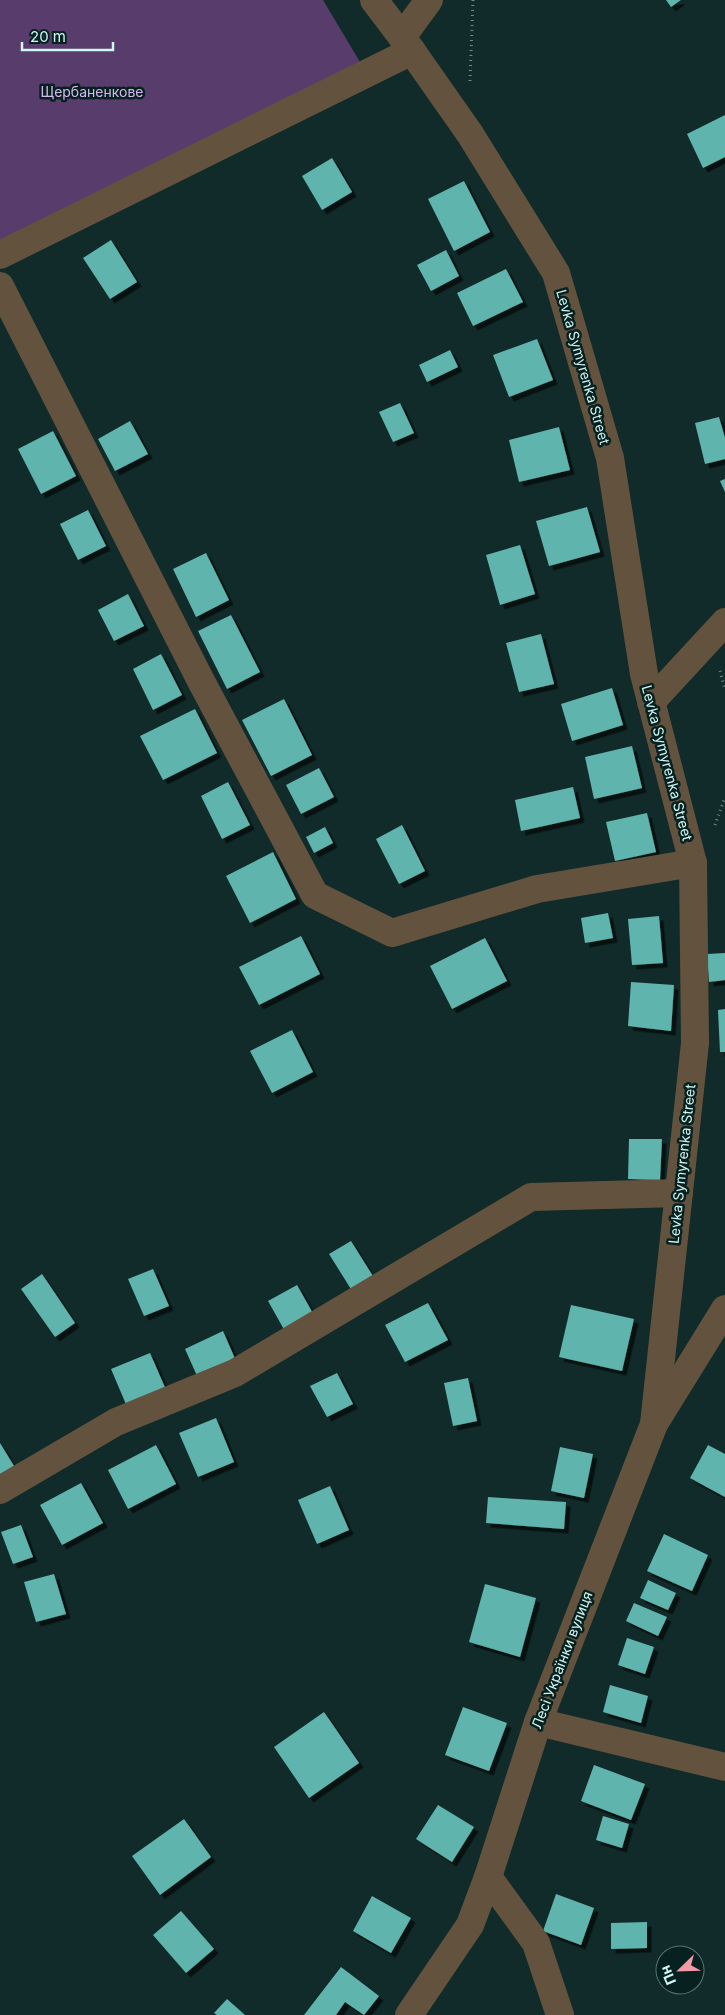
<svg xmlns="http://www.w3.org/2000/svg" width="725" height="2015" font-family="Inter,sans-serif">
<defs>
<filter id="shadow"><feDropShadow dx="4.5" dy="4.5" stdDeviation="0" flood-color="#0009"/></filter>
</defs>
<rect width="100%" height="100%" fill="#102b29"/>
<polygon fill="#583d6c" points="0,0 323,0 360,62 0,242"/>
<g fill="#5fb4ae" filter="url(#shadow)">
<polygon points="666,0 681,0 671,7"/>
<polygon points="725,115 725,157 703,168 687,134"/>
<polygon points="332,158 352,192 322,210 302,176"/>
<polygon points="464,181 490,232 454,251 428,199"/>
<polygon points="111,240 137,282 110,299 83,258"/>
<polygon points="446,250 459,276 431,291 417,265"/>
<polygon points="506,269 523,302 473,326 457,293"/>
<polygon points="537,339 553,380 509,397 493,355"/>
<polygon points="450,350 458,367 427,382 419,365"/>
<polygon points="400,403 414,433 393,442 379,412"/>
<polygon points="719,417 725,438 725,459 705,464 695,423"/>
<polygon points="130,421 148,454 115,471 98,439"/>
<polygon points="559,427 570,470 519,482 509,440"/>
<polygon points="53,431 76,476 41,494 18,449"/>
<polygon points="725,479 725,492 720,481"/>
<polygon points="587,507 600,552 549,566 536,521"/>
<polygon points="88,510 106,546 78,560 60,524"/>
<polygon points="520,545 535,594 500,605 486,555"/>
<polygon points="206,553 229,600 196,617 173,569"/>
<polygon points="128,594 144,626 114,641 98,610"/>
<polygon points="231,615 260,672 227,689 198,631"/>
<polygon points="541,634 554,684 519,692 506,643"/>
<polygon points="161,654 182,695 153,710 133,669"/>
<polygon points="612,688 623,725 572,741 561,704"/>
<polygon points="284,699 312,755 271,776 242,720"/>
<polygon points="195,709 217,753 163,780 140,736"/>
<polygon points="632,746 642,788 594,799 585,757"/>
<polygon points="319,768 334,797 301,814 286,785"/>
<polygon points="228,782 250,825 222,839 201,796"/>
<polygon points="573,787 580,818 521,831 515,800"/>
<polygon points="647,813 656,852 615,861 606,822"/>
<polygon points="402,825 425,871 399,884 376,839"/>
<polygon points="325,827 333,843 314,853 306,837"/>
<polygon points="273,852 296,899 250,923 226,876"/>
<polygon points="608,913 613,938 585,943 581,918"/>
<polygon points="659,916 663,963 632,965 628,919"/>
<polygon points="301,936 320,974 259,1005 239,967"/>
<polygon points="485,938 507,981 452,1009 430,966"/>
<polygon points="725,953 725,980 709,982 707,954"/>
<polygon points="631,982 674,985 671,1031 628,1026"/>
<polygon points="725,1009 725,1052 720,1052 718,1010"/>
<polygon points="292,1030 313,1072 272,1093 250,1051"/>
<polygon points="629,1139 662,1139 660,1180 628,1179"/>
<polygon points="351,1241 376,1281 354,1294 329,1254"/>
<polygon points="153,1269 169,1306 144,1316 128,1279"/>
<polygon points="42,1274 75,1323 55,1337 21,1289"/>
<polygon points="297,1285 315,1317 286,1333 268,1301"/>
<polygon points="428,1303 448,1340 405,1362 385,1325"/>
<polygon points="571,1305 634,1319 622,1371 559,1357"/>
<polygon points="223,1331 236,1361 198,1378 185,1349"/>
<polygon points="150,1353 167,1392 128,1409 111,1369"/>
<polygon points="337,1373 353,1404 327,1417 310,1386"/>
<polygon points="468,1378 477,1421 453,1426 444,1383"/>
<polygon points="216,1418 234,1462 198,1477 179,1433"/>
<polygon points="0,1443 14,1466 0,1475"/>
<polygon points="156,1445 176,1484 128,1509 108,1470"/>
<polygon points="708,1445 725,1454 725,1497 690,1478"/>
<polygon points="560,1447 593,1454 584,1498 551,1491"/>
<polygon points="81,1483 103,1523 62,1545 40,1505"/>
<polygon points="330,1486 349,1530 317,1544 298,1500"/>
<polygon points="488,1497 566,1502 564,1529 486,1523"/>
<polygon points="21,1525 33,1557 13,1564 1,1532"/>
<polygon points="664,1534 708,1555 692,1591 647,1571"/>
<polygon points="54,1574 66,1614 36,1622 24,1582"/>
<polygon points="648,1580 676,1593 668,1610 640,1598"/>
<polygon points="485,1584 536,1598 520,1657 469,1642"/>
<polygon points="634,1603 667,1617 658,1636 626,1621"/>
<polygon points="627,1638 654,1647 645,1674 618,1665"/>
<polygon points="610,1685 648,1696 641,1723 603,1712"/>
<polygon points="463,1707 507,1723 489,1771 445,1755"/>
<polygon points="324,1712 359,1763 309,1798 274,1747"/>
<polygon points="594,1765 645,1784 631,1820 581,1801"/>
<polygon points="438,1805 474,1827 452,1862 416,1839"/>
<polygon points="603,1816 629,1824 622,1848 596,1840"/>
<polygon points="184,1819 211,1857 160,1895 132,1856"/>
<polygon points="556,1894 594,1908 581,1945 543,1931"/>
<polygon points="372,1896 411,1918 391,1953 353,1931"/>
<polygon points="181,1911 214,1949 186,1973 153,1935"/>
<polygon points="647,1922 647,1948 611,1949 611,1923"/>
<polygon points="341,1967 379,1996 364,2015 345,2002 336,2015 304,2015"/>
<polygon points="227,1999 245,2015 217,2015 214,2013"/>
</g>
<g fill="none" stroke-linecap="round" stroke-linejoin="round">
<g stroke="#6c8d8a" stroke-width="3" stroke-dasharray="1 4" stroke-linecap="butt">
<polyline points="470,81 473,0"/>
<polyline points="720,671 725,690"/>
<polyline points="715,825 725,797"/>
</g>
<g stroke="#63523e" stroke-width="28">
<polyline points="374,0 402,37 470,134 556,273 610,458 644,674 693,863 695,1043 654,1424"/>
<polyline points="402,37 429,0"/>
<polyline points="0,255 412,51"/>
<polyline points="0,286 201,681 315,895 392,933 537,889 693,863"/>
<polyline points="651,702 725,622"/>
<polyline points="0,1490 116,1422 235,1373 531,1197 679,1193"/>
<polyline points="538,1722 725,1767"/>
<polyline points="488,1877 536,1943 560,2015"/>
</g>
<polyline stroke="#63523e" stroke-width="28" points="409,2015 470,1925 488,1877 538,1722 654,1424 725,1309"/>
</g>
<g text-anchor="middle" stroke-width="5" stroke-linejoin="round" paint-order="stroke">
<g font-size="14" fill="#d8b7f2" stroke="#06211f">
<text x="92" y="97">Щербаненкове</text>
</g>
<g font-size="14" fill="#cff7f3" stroke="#06211f">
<text transform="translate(583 367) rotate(74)" y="5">Levka Symyrenka Street</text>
<text transform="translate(667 763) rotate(75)" y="5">Levka Symyrenka Street</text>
<text transform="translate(682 1164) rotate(-84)" y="5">Levka Symyrenka Street</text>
<text transform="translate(562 1660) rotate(-69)" y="5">Лесі Українки вулиця</text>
</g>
</g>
<g transform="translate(680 1970) rotate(247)"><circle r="24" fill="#06211f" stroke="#567774"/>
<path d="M0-4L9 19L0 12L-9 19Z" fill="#f39aa8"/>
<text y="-8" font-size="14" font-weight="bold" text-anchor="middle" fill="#cff7f3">Пн</text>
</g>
<path d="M22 42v8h91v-8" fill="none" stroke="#cff7f3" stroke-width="2.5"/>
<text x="30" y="42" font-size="15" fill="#cff7f3" stroke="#06211f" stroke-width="4" paint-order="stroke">20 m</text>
</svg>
